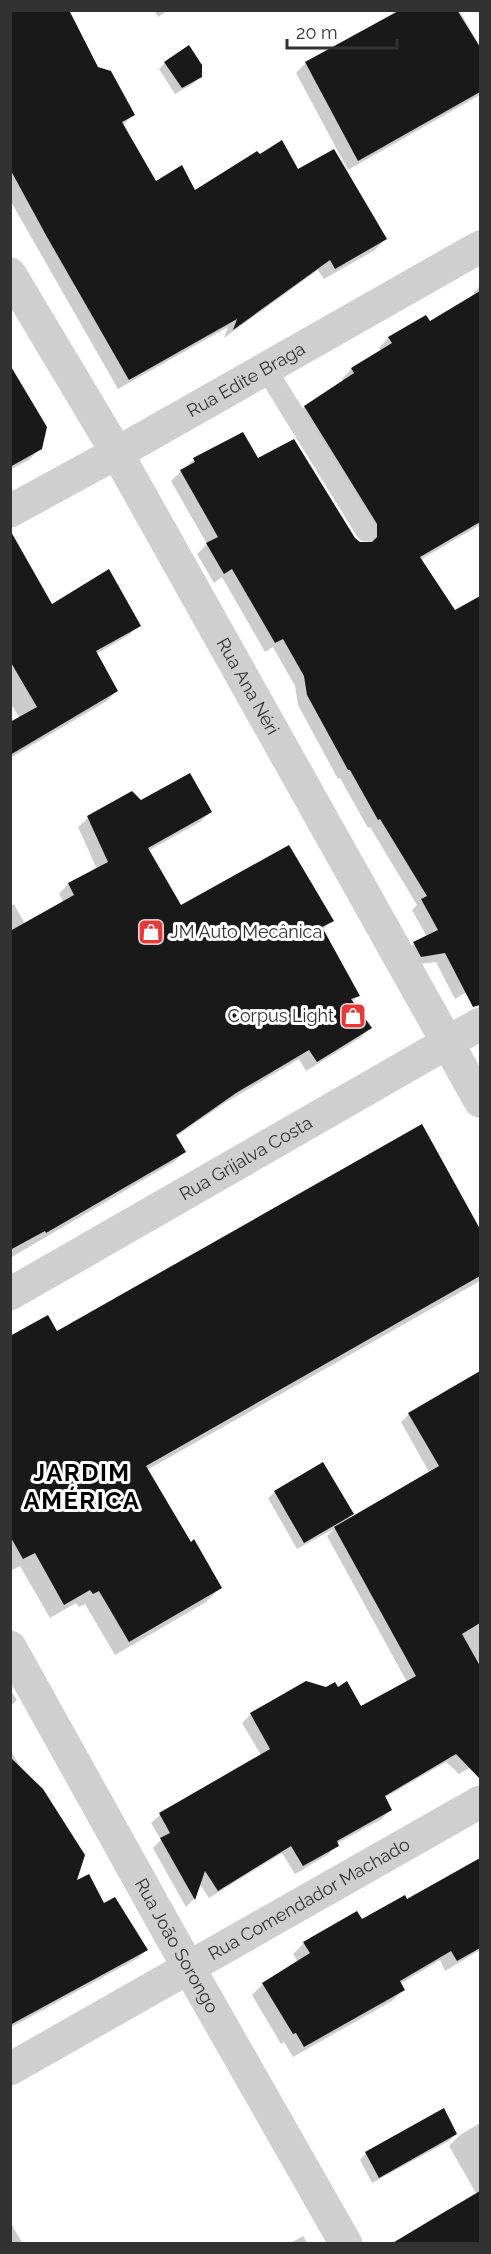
<svg xmlns="http://www.w3.org/2000/svg" width="491" height="2254" font-family="Raleway,sans-serif">
<rect width="100%" height="100%" fill="#fff"/>
<g fill="#0003">
<polygon points="154,10 168,10 158,17"/>
<polygon points="403,10 459,10 480,47 480,95 348,170 296,73 306,63"/>
<polygon points="10,48 97,68 133,115 122,126 156,183 194,192 298,171 385,239 375,250 324,279 318,270 224,338 228,327 118,389 10,200"/>
<polygon points="165,63 200,76 194,83 175,94 159,69"/>
<polygon points="480,286 480,525 420,560 454,612 480,598 480,984 455,999 436,962 411,965 404,953 414,944 427,937 412,910 417,905 370,827 368,828 340,778 338,779 298,705 295,686 273,647 265,652 222,577 214,583 197,554 207,544 171,481 194,459 258,460 360,544 368,544 368,534 295,416 304,407 344,382 342,379 351,369 381,351 379,348 388,338 426,317 429,323 476,296 473,293"/>
<polygon points="10,368 40,448 30,459 10,470"/>
<polygon points="10,552 52,606 139,625 129,635 96,654 116,691 107,701 10,758 10,724 20,718 10,703"/>
<polygon points="141,802 210,812 200,822 148,851 180,907 332,920 322,930 358,995 352,1002 370,1028 360,1038 306,1071 299,1059 225,1103 175,1137 184,1152 174,1162 10,1258 10,906 14,904 25,924 64,903 59,894 68,884 97,869 78,827 88,818"/>
<polygon points="421,1126 480,1232 480,1281 147,1470 190,1544 220,1588 206,1602 115,1655 85,1604 79,1607 76,1603 50,1618 20,1566 10,1571 10,1338 56,1333"/>
<polygon points="480,1372 480,1601 477,1604 480,1609 480,1762 459,1774 446,1762 384,1798 390,1810 382,1819 336,1844 329,1854 295,1874 282,1853 209,1898 199,1883 194,1899 186,1907 153,1848 161,1840 151,1823 160,1815 261,1755 242,1723 251,1714 306,1682 360,1708 407,1682 327,1536 334,1529 297,1549 268,1498 275,1492 353,1514 347,1520 429,1472 401,1422 409,1414"/>
<polygon points="10,1690 17,1700 10,1706"/>
<polygon points="10,1750 23,1771 75,1883 104,1905 147,1949 138,1958 10,2028"/>
<polygon points="480,1859 480,1950 445,1971 440,1960 400,1984 403,1990 392,2001 293,2057 284,2042 281,2044 252,1995 263,1984 298,1962 293,1954 304,1943 357,1913 361,1921 407,1901"/>
<polygon points="480,2123 480,2244 394,2244 477,2195 449,2146 460,2135"/>
<polygon points="456,2134 449,2141 372,2183 360,2160 366,2153"/>
<polygon points="10,2222 23,2244 10,2244"/>
<polygon points="303,2236 308,2244 289,2244"/>
</g>
<g fill="#191919">
<polygon points="10,10 69,10 98,67 111,71 135,115 122,122 156,181 182,165 195,190 257,151 260,154 282,140 298,169 334,149 387,239 335,269 330,260 233,330 237,319 129,380 47,237 10,169"/>
<polygon points="400,10 457,10 480,47 480,92 358,161 305,62"/>
<polygon points="189,45 202,65 202,77 182,88 164,62"/>
<polygon points="480,291 480,522 420,557 455,610 480,596 480,1005 473,1007 445,953 421,957 413,942 438,930 421,899 427,896 380,819 378,820 350,770 348,770 307,695 304,676 283,639 275,643 232,569 224,574 206,543 218,537 180,470 195,462 193,458 243,432 258,458 294,439 355,538 360,542 372,542 377,537 377,524 304,406 354,373 351,368 392,343 388,337 426,315 430,321"/>
<polygon points="10,365 47,427 42,449 10,467"/>
<polygon points="10,530 52,604 109,569 141,626 96,651 118,691 10,755 10,722 37,707 10,661"/>
<polygon points="190,773 212,812 148,848 181,905 289,845 334,921 322,927 360,996 351,999 372,1028 317,1062 309,1050 236,1093 176,1135 186,1152 46,1233 45,1231 10,1250 10,931 74,895 68,883 108,862 87,816 132,791 141,800"/>
<polygon points="422,1124 480,1229 480,1276 146,1466 191,1542 194,1539 222,1588 129,1642 99,1591 93,1594 90,1590 64,1605 35,1553 23,1559 10,1536 10,1336 48,1315 57,1331"/>
<polygon points="480,1371 480,1623 462,1634 480,1666 480,1779 456,1754 385,1796 392,1810 337,1841 339,1846 303,1866 291,1846 218,1891 205,1871 195,1900 160,1838 170,1833 159,1813 270,1749 250,1713 306,1681 326,1687 335,1682 338,1687 347,1681 361,1706 416,1676 334,1527 439,1466 408,1413"/>
<polygon points="323,1462 354,1514 304,1543 274,1491"/>
<polygon points="10,1757 43,1789 85,1855 77,1880 89,1874 104,1903 115,1897 148,1950 10,2025"/>
<polygon points="480,1858 480,1948 457,1961 451,1951 400,1981 405,1990 304,2047 296,2033 293,2034 262,1983 310,1953 303,1942 357,1911 362,1919 405,1895 407,1899"/>
<polygon points="444,2108 457,2134 379,2178 365,2152"/>
<polygon points="480,2191 480,2244 391,2244 441,2214"/>
</g>
<g fill="none" stroke-linecap="round" stroke-linejoin="round">
<polyline stroke="#cfcfcf" stroke-width="21" points="266,369 366,531"/>
<g stroke="#cfcfcf" stroke-width="33">
<path id="s1" d="M10 274 117 453 480 1101"/>
<path id="s2" d="M10 511 133 444 480 247"/>
<path id="s3" d="M10 1294 480 1024"/>
<path id="s4" d="M10 1647 169 1933 346 2244"/>
<path id="s5" d="M10 2069 480 1802"/>
</g>
</g>
<defs>
<g id="shop-square" transform="scale(1.35)"><rect x="-9" y="-9" width="18" height="18" rx="4" fill="#e43b3a" stroke="#fff"/><path d="M-5-2.5h2.3a2.7 3.5 0 0 1 5.4 0H5L5.5 6h-11ZM-1.5-2.5h3a1.5 2.3 0 0 0-3 0Z" fill="#fff"/></g>
</defs>
<g fill-rule="evenodd">
<use href="#shop-square" x="151" y="932"/>
<use href="#shop-square" x="353" y="1016"/>
</g>
<g text-anchor="middle" stroke-width="6" stroke-linejoin="round" paint-order="stroke">
<g font-size="18" fill="#323232" stroke="#fff">
<text dy="6" stroke="none"><textPath href="#s2" startOffset="270">Rua Edite Braga</textPath></text>
<text dy="6" stroke="none"><textPath href="#s1" startOffset="476">Rua Ana Néri</textPath></text>
<text dy="6" stroke="none"><textPath href="#s3" startOffset="272">Rua Grijalva Costa</textPath></text>
<text dy="6" stroke="none"><textPath href="#s5" startOffset="344">Rua Comendador Machado</textPath></text>
<text dy="6" stroke="none"><textPath href="#s4" startOffset="342">Rua João Sorongo</textPath></text>
</g>
<g font-size="18" fill="#323232" stroke="#fff" text-anchor="start">
<text x="170" y="938">JM Auto Mecânica</text>
<text x="334" y="1022" text-anchor="end">Corpus Light</text>
</g>
<g font-size="24" font-weight="bold" letter-spacing="1.5" fill="#000" stroke="#fff">
<text x="82" y="1481">JARDIM<tspan x="82" dy="28">AMÉRICA</tspan></text>
</g>
</g>
<rect width="491" height="2254" fill="none" stroke="#323232" stroke-width="24"/>
<path d="M287 39v9h110v-9" fill="none" stroke="#323232" stroke-width="3"/>
<text x="296" y="39" font-size="18" fill="#323232" stroke="#ffffff" stroke-width="4.5" paint-order="stroke">20 m</text>
</svg>
